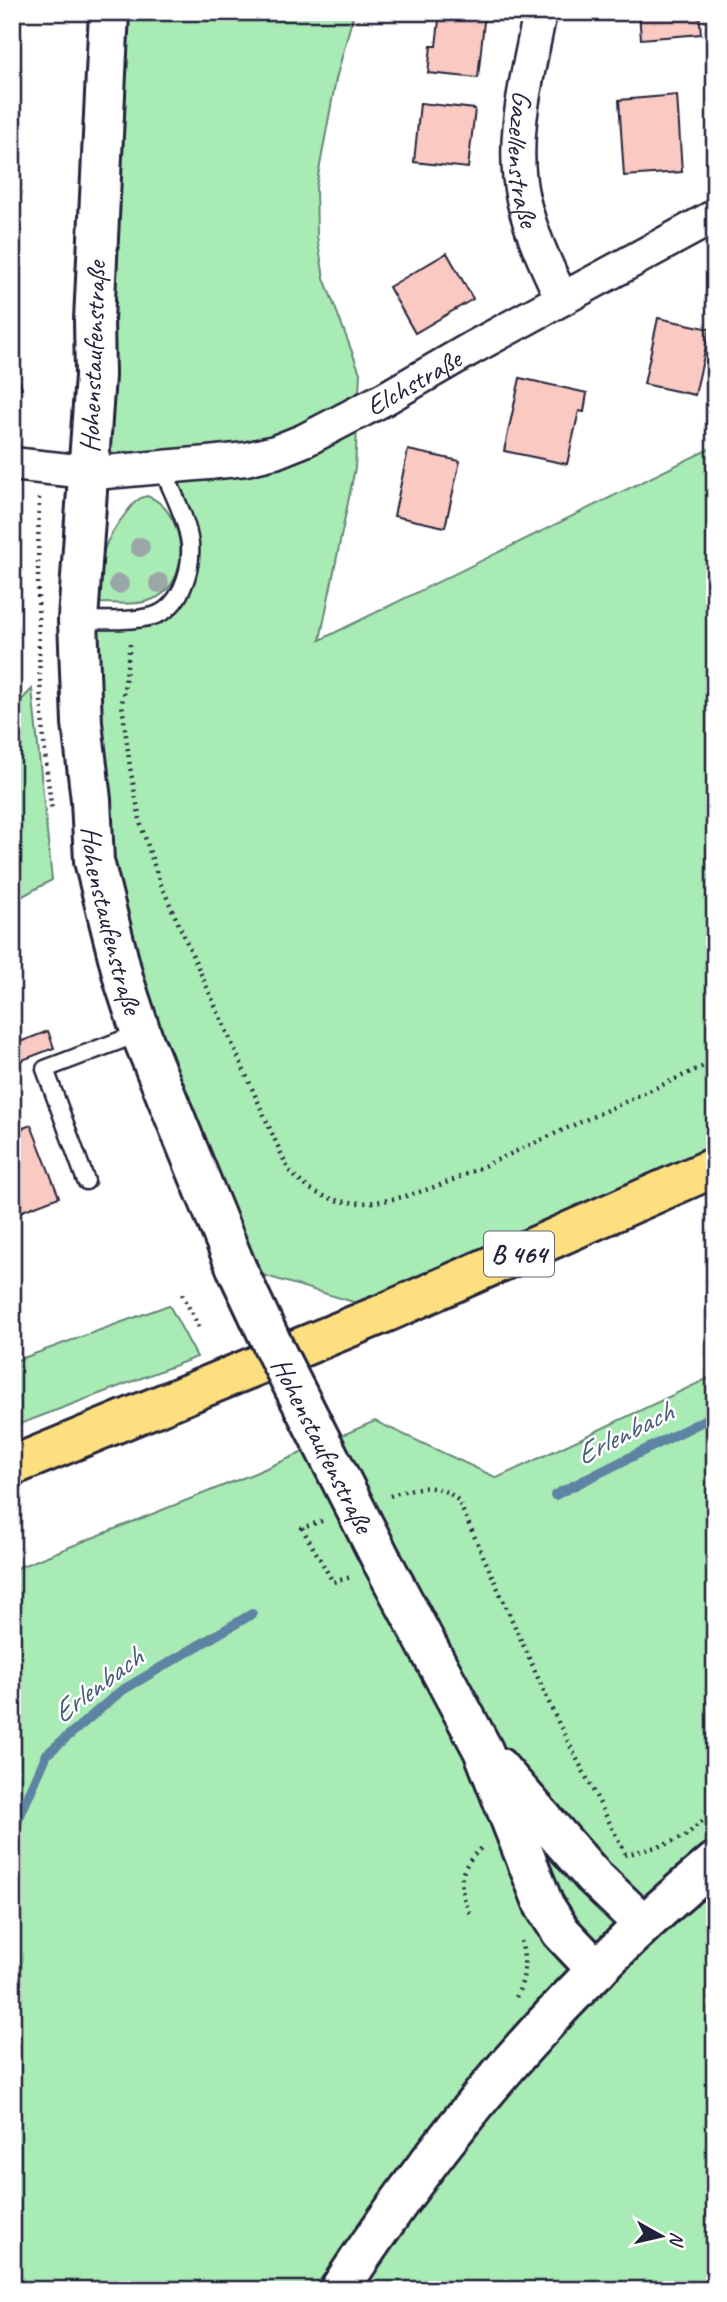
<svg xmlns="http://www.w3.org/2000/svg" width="727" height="2302" font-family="Caveat,sans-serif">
<rect width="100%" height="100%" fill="#fff"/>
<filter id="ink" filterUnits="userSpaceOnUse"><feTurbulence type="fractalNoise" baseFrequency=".0143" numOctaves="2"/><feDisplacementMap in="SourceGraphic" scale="14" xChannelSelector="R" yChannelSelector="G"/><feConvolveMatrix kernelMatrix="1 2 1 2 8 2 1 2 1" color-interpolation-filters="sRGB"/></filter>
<g filter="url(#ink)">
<g fill="#a9ebb4" stroke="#668678" stroke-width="2">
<polygon points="109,12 354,12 336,79 316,187 317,236 324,278 360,373 355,468 320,640 715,446 715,1167 387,1312 236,1267 124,981 78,643 105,620 156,615 189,567 163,469 106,472"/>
<path d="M147 496C186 509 195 585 151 600 135 606 113 603 97 603 101 561 98 548 126 513 132 505 137 498 147 496Z"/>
<polygon points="32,689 52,880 12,902 12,710"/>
<polygon points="169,1305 197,1357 12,1427 12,1362"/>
<polygon points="715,1375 715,2290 12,2290 12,1570 255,1473 375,1421 497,1478"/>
</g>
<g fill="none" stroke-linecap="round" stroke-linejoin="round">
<g stroke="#5d84a2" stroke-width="10">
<polyline points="555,1495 715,1415"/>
<polyline points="12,1833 47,1754 121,1691 252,1614"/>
</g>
</g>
<g fill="#f9c9c2" stroke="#22223b" stroke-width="2">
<polygon points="440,12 485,12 478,78 428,73 431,46 436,46"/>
<polygon points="639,12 699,12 701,34 641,39"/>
<polygon points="677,95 682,172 624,176 619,100"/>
<polygon points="420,103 475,109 468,168 414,162"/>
<polygon points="447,253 473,299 415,333 389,287"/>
<polygon points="658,318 710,329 695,395 644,384"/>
<polygon points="12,362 22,388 12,392"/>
<polygon points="520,378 587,393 584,412 579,411 567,464 504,451"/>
<polygon points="408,450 460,461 445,527 394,516"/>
<polygon points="12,517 16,520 19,546 12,555"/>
<polygon points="48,1031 54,1048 12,1064 12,1045"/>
<polygon points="31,1125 59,1197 12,1215 12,1132"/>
</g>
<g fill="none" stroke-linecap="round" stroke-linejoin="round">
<g stroke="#22223b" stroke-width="21">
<g id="service">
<path d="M78 620C102 620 130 622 153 616 181 608 192 570 190 544 187 519 172 492 163 469"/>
<polyline points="86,1181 45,1069 140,1033"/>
</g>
</g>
<g stroke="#22223b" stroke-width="37">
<g id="minor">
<path id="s1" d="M540 12C529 72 509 138 523 199 531 234 547 267 562 299"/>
<path id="s2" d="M12 464 87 472H106L208 463 246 459 275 452 305 440 384 399 472 348 715 216"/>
</g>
</g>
<g stroke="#22223b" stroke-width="44">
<g id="tertiary">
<path id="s3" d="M109 12 94 320 95 376 78 620 82 723 91 800 94 861 124 981 143 1039 236 1267"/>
<polyline points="382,1561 483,1750 544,1905 561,1932 597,1970"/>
<polyline points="498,1767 593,1876 643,1924"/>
<path d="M339 2290C443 2130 568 1984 715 1862"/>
</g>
</g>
<g stroke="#22223b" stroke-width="44">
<polyline id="primary" points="12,1466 387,1312 715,1167"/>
</g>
<g stroke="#22223b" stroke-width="4.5" stroke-dasharray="2 5" stroke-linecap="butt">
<path d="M39 498C37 603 37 707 52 811"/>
<path d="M130 644 122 704 130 767 141 825 159 880 288 1169C333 1223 398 1201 453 1180L715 1061"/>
<polyline points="182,1294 201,1331"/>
<path d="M390 1496C414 1487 437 1481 458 1500L556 1718 625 1853"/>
<polyline points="322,1521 302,1528 333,1582 351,1577"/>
<polyline points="625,1855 664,1845 685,1836 715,1810"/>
<path d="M470 1913C456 1883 459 1869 482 1847"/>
<path d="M516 1997C526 1978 526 1961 521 1941"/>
</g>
<use href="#service" stroke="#fff" stroke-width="16"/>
<use href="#minor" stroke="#fff" stroke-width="32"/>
<use href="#tertiary" stroke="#fff" stroke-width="38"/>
<use href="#primary" stroke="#fddf80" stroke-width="38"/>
<g stroke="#22223b" stroke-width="44" stroke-linecap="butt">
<g id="tertiary-bridge">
<path id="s4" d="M236 1267 277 1354 382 1561"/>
</g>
</g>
<use href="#tertiary-bridge" stroke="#fff" stroke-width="38"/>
</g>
<g fill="#9ba6a7">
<circle cx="140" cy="547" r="10"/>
<circle cx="159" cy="583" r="10"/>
<circle cx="119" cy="584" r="10"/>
</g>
</g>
<g text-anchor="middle" stroke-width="5" stroke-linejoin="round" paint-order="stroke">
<rect fill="#fff" stroke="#646476" stroke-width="2" x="484" y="1231.5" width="70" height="45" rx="5"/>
<g font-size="26" font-weight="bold" fill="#22223b">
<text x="519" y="1263">B 464</text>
</g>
<g font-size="28" fill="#22223b" stroke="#fff">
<text dy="10" stroke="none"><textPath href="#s1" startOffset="149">Gazellenstraße</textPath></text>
<text transform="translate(92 357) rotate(-88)" y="10">Hohenstaufenstraße</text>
<text dy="10" stroke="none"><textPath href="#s2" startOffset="420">Elchstraße</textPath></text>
<text dy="10" stroke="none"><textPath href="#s3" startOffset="912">Hohenstaufenstraße</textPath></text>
<text dy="10" stroke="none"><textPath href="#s4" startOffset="198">Hohenstaufenstraße</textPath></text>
</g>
<g font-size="30" font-style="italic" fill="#455b77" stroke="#fff">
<text transform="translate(624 1433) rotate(-27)" y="10">Erlenbach</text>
<text transform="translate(97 1685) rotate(-37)" y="10">Erlenbach</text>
</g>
</g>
<rect width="727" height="2302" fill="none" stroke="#fff" stroke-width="42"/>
<rect x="21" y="21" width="685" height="2260" fill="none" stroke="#22223b" stroke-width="2.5" filter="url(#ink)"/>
<g transform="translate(661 2236) rotate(98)" stroke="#ffffff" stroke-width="5" paint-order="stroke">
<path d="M0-5L12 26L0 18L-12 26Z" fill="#22223b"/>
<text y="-10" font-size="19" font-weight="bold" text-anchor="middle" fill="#22223b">N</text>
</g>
</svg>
